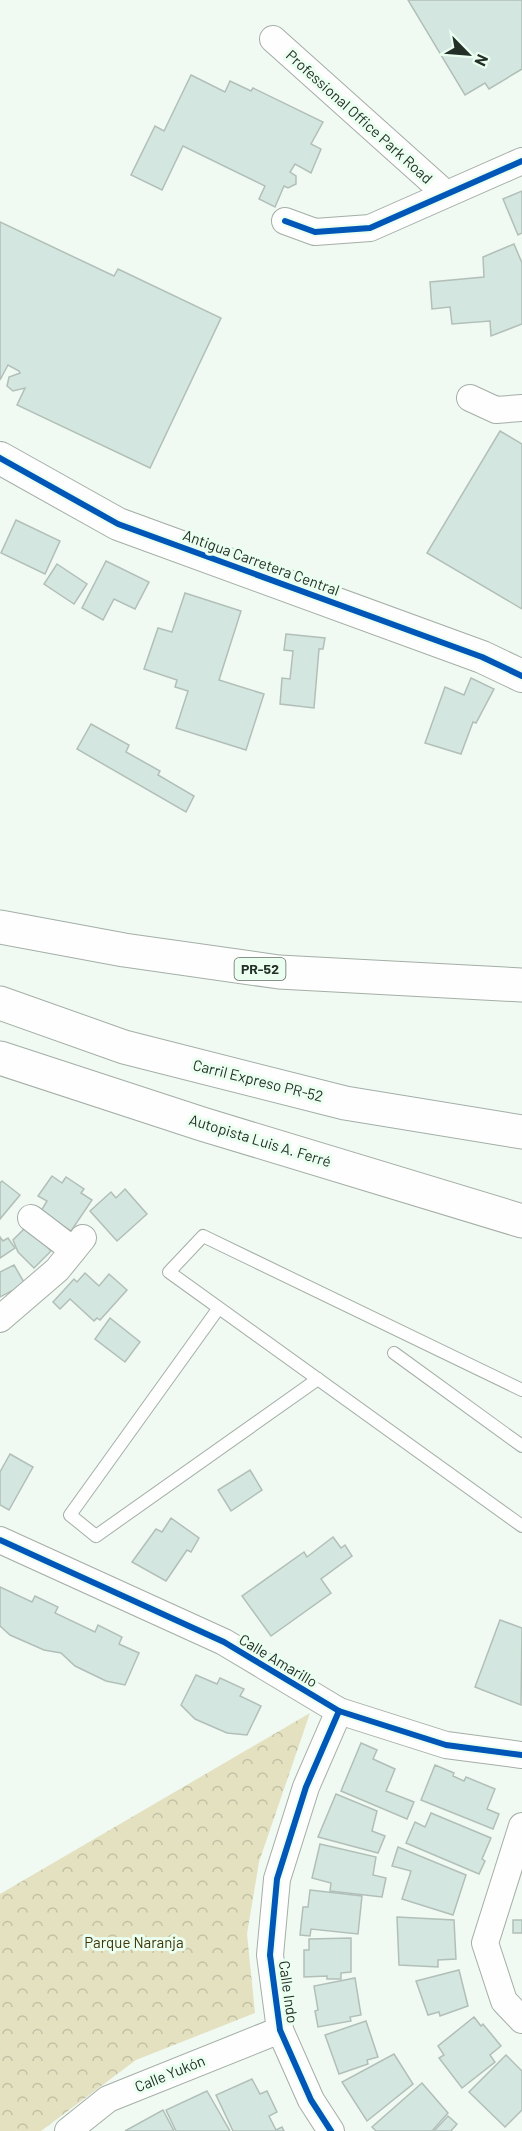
<svg xmlns="http://www.w3.org/2000/svg" width="522" height="2131" font-family="Barlow,sans-serif">
<defs>
<pattern id="park-crowns" width="20" height="18" patternUnits="userSpaceOnUse" patternTransform="scale(1.5)"><rect width="20" height="18" fill="#e4e1c0"/><path d="M2 6a3 3 0 1 1 6 0M12 15a3 3 0 1 1 6 0" fill="none" stroke="#c3c1a5"/></pattern>
</defs>
<rect width="100%" height="100%" fill="#f0faf2"/>
<polygon fill="url(#park-crowns)" points="310,1713 259,1862 247,1934 255,2013 136,2060 41,2131 0,2131 0,1894"/>
<g fill="#d3e6e0" stroke="#b2bfb9" stroke-width="1.5">
<polygon points="408,0 522,0 522,69 489,89 485,83 465,95"/>
<polygon points="191,75 225,92 230,81 251,91 253,88 323,122 311,144 321,149 311,173 295,164 290,172 296,176 296,184 288,188 284,186 275,207 259,199 265,186 183,146 162,190 131,175 155,126 164,131"/>
<polygon points="522,191 522,233 518,235 503,199"/>
<polygon points="0,222 114,276 118,269 221,318 150,468 17,405 25,388 13,391 7,386 9,377 20,373 19,371 8,365 0,380"/>
<polygon points="514,244 522,263 522,324 491,336 490,321 452,324 450,307 432,309 430,282 484,277 483,257"/>
<polygon points="500,431 522,444 522,609 427,553"/>
<polygon points="16,520 60,541 45,574 1,553"/>
<polygon points="106,561 149,582 135,609 114,599 103,620 82,608"/>
<polygon points="57,564 87,584 74,604 44,584"/>
<polygon points="185,593 241,611 219,680 264,694 246,750 176,728 188,691 175,687 177,680 144,669 158,628 172,632"/>
<polygon points="286,634 325,638 323,649 319,649 314,708 280,704 282,678 290,679 293,651 284,650"/>
<polygon points="471,678 494,689 476,723 473,722 461,754 425,743 445,687 464,695"/>
<polygon points="91,724 129,745 126,752 160,771 158,775 194,796 186,812 77,749"/>
<polygon points="52,1176 62,1183 66,1177 84,1189 81,1193 92,1200 71,1231 41,1211 47,1201 38,1196"/>
<polygon points="2,1181 20,1195 0,1219 0,1183"/>
<polygon points="125,1189 147,1214 117,1241 90,1211 111,1192 116,1198"/>
<polygon points="27,1226 51,1251 34,1268 18,1252 13,1240"/>
<polygon points="0,1237 3,1241 8,1238 15,1248 0,1258"/>
<polygon points="14,1265 25,1284 0,1297 0,1272"/>
<polygon points="85,1273 99,1286 109,1274 127,1290 100,1320 97,1318 94,1321 70,1299 60,1309 53,1302 74,1279 77,1282"/>
<polygon points="110,1318 140,1342 125,1362 95,1339"/>
<polygon points="10,1454 33,1467 9,1510 0,1505 0,1472"/>
<polygon points="250,1470 262,1490 231,1511 218,1490"/>
<polygon points="171,1518 199,1538 191,1552 187,1550 166,1581 132,1562 156,1529 162,1532"/>
<polygon points="333,1537 341,1548 345,1545 352,1556 321,1579 331,1593 271,1636 242,1596 304,1552 307,1557"/>
<polygon points="0,1587 32,1602 35,1596 58,1607 55,1613 95,1632 98,1625 122,1637 119,1644 139,1653 125,1685 106,1681 75,1666 61,1653 44,1650 10,1635 0,1626"/>
<polygon points="500,1620 522,1628 521,1705 475,1687"/>
<polygon points="196,1675 217,1684 220,1678 244,1689 240,1696 261,1706 247,1735 227,1733 195,1719 181,1705"/>
<polygon points="361,1743 377,1750 373,1759 395,1769 386,1791 414,1802 407,1819 341,1791"/>
<polygon points="435,1765 454,1773 453,1776 464,1781 466,1777 495,1789 487,1809 499,1814 493,1829 421,1800"/>
<polygon points="336,1794 377,1811 372,1831 385,1836 378,1853 318,1837"/>
<polygon points="431,1813 491,1838 482,1859 485,1861 479,1874 406,1843 415,1822 425,1827"/>
<polygon points="320,1844 376,1857 373,1875 386,1878 382,1897 330,1891 331,1883 312,1878"/>
<polygon points="398,1847 466,1875 453,1915 402,1899 411,1871 392,1866"/>
<polygon points="310,1890 362,1896 358,1934 311,1929 310,1936 300,1935 303,1907 308,1907"/>
<polygon points="397,1917 454,1920 456,1959 438,1960 438,1967 399,1965"/>
<rect x="513" y="1920" width="9" height="13"/>
<polygon points="351,1938 351,1972 341,1973 341,1979 327,1979 327,1976 304,1977 304,1950 309,1950 309,1939"/>
<polygon points="459,1970 468,2006 440,2016 439,2012 428,2015 416,1981"/>
<polygon points="355,1978 361,2015 350,2017 351,2021 318,2027 315,2011 318,2010 314,1986"/>
<polygon points="474,2017 481,2026 483,2024 501,2046 490,2055 495,2062 462,2088 439,2058 444,2055 438,2046"/>
<polygon points="366,2021 378,2057 367,2060 368,2064 339,2074 325,2035"/>
<polygon points="394,2054 413,2084 367,2121 342,2082"/>
<polygon points="506,2055 522,2071 522,2110 505,2127 469,2092"/>
<polygon points="252,2079 260,2094 267,2091 277,2112 269,2116 276,2130 282,2127 284,2131 233,2131 216,2095"/>
<polygon points="422,2083 448,2113 432,2131 376,2131 372,2127"/>
<polygon points="207,2091 230,2131 176,2131 166,2110"/>
<polygon points="163,2110 174,2131 125,2131"/>
<polygon points="448,2116 457,2124 451,2131 434,2131"/>
</g>
<g fill="none" stroke-linecap="round" stroke-linejoin="round">
<g stroke="#a4aea6" stroke-width="14">
<g id="service">
<polyline points="218,1309 70,1515 96,1536 318,1379"/>
<polyline points="394,1353 522,1446"/>
<polyline points="522,1390 203,1236 169,1272 522,1526"/>
</g>
</g>
<g stroke="#a4aea6" stroke-width="28">
<g id="minor">
<polyline points="273,39 446,194"/>
<polyline points="285,221 315,232 370,228 522,161"/>
<polyline points="470,398 496,410 522,408"/>
<polyline points="31,1218 73,1250"/>
<polyline points="0,1319 57,1270 83,1238"/>
<polyline points="0,1540 224,1642 339,1711 446,1745 522,1755"/>
<polyline points="522,1826 485,1943 504,2001 522,2020"/>
<polyline points="68,2131 108,2099 280,2030"/>
<polyline points="331,2131 311,2100 280,2030 270,1955 277,1879 306,1787 339,1711"/>
</g>
</g>
<g stroke="#a4aea6" stroke-width="34">
<polyline id="tertiary" points="0,458 118,524 482,657 522,676"/>
</g>
<g stroke="#a4aea6" stroke-width="35">
<g id="motorway">
<polyline points="0,927 124,950 279,972 522,985"/>
<polyline points="0,1003 124,1047 345,1103 522,1132"/>
<polyline points="0,1058 202,1124 522,1221"/>
</g>
</g>
<use href="#service" stroke="#fdfefd" stroke-width="12"/>
<use href="#minor" stroke="#fdfefd" stroke-width="26"/>
<use href="#tertiary" stroke="#fdfefd" stroke-width="32"/>
<use href="#motorway" stroke="#fdfefd" stroke-width="33"/>
<g stroke="#ebfff0" stroke-width="10">
<g id="cycleway">
<polyline points="285,221 315,232 370,228 522,161"/>
<polyline points="0,458 118,524 482,657 522,676"/>
<polyline points="0,1540 224,1642 339,1711 446,1745 522,1755"/>
<polyline points="331,2131 311,2100 280,2030 270,1955 277,1879 306,1787 339,1711"/>
</g>
</g>
<use href="#cycleway" stroke="#0057b8" stroke-width="6"/>
</g>
<g text-anchor="middle" stroke-width="6" stroke-linejoin="round" paint-order="stroke">
<rect fill="#ebfff0" stroke="#5f6d63" stroke-width="1.5" x="234.5" y="958" width="51" height="22" rx="4.5"/>
<g font-size="14" font-weight="bold" fill="#232f27">
<text x="260" y="974">PR-52</text>
</g>
<g font-size="15" fill="#232f27" stroke="#ebfff0">
<text transform="translate(359 117) rotate(42)" y="5">Professional Office Park Road</text>
<text transform="translate(261 563) rotate(20)" y="5">Antigua Carretera Central</text>
<text transform="translate(258 1081) rotate(14)" y="5">Carril Expreso PR-52</text>
<text transform="translate(260 1141) rotate(17)" y="5">Autopista Luis A. Ferré</text>
<text transform="translate(278 1661) rotate(31)" y="5">Calle Amarillo</text>
<text transform="translate(288 1992) rotate(82)" y="5">Calle Indo</text>
<text transform="translate(170 2074) rotate(-22)" y="5">Calle Yukón</text>
</g>
<g font-size="15" fill="#413608" stroke="#ebfff0">
<text x="134" y="1948">Parque Naranja</text>
</g>
</g>
<g transform="translate(468 54) rotate(115)" stroke="#ebfff0" stroke-width="4.5" paint-order="stroke">
<path d="M0-4.5L10 22L0 15L-10 22Z" fill="#232f27"/>
<text y="-9" font-size="16" font-weight="bold" text-anchor="middle" fill="#232f27">N</text>
</g>
</svg>
